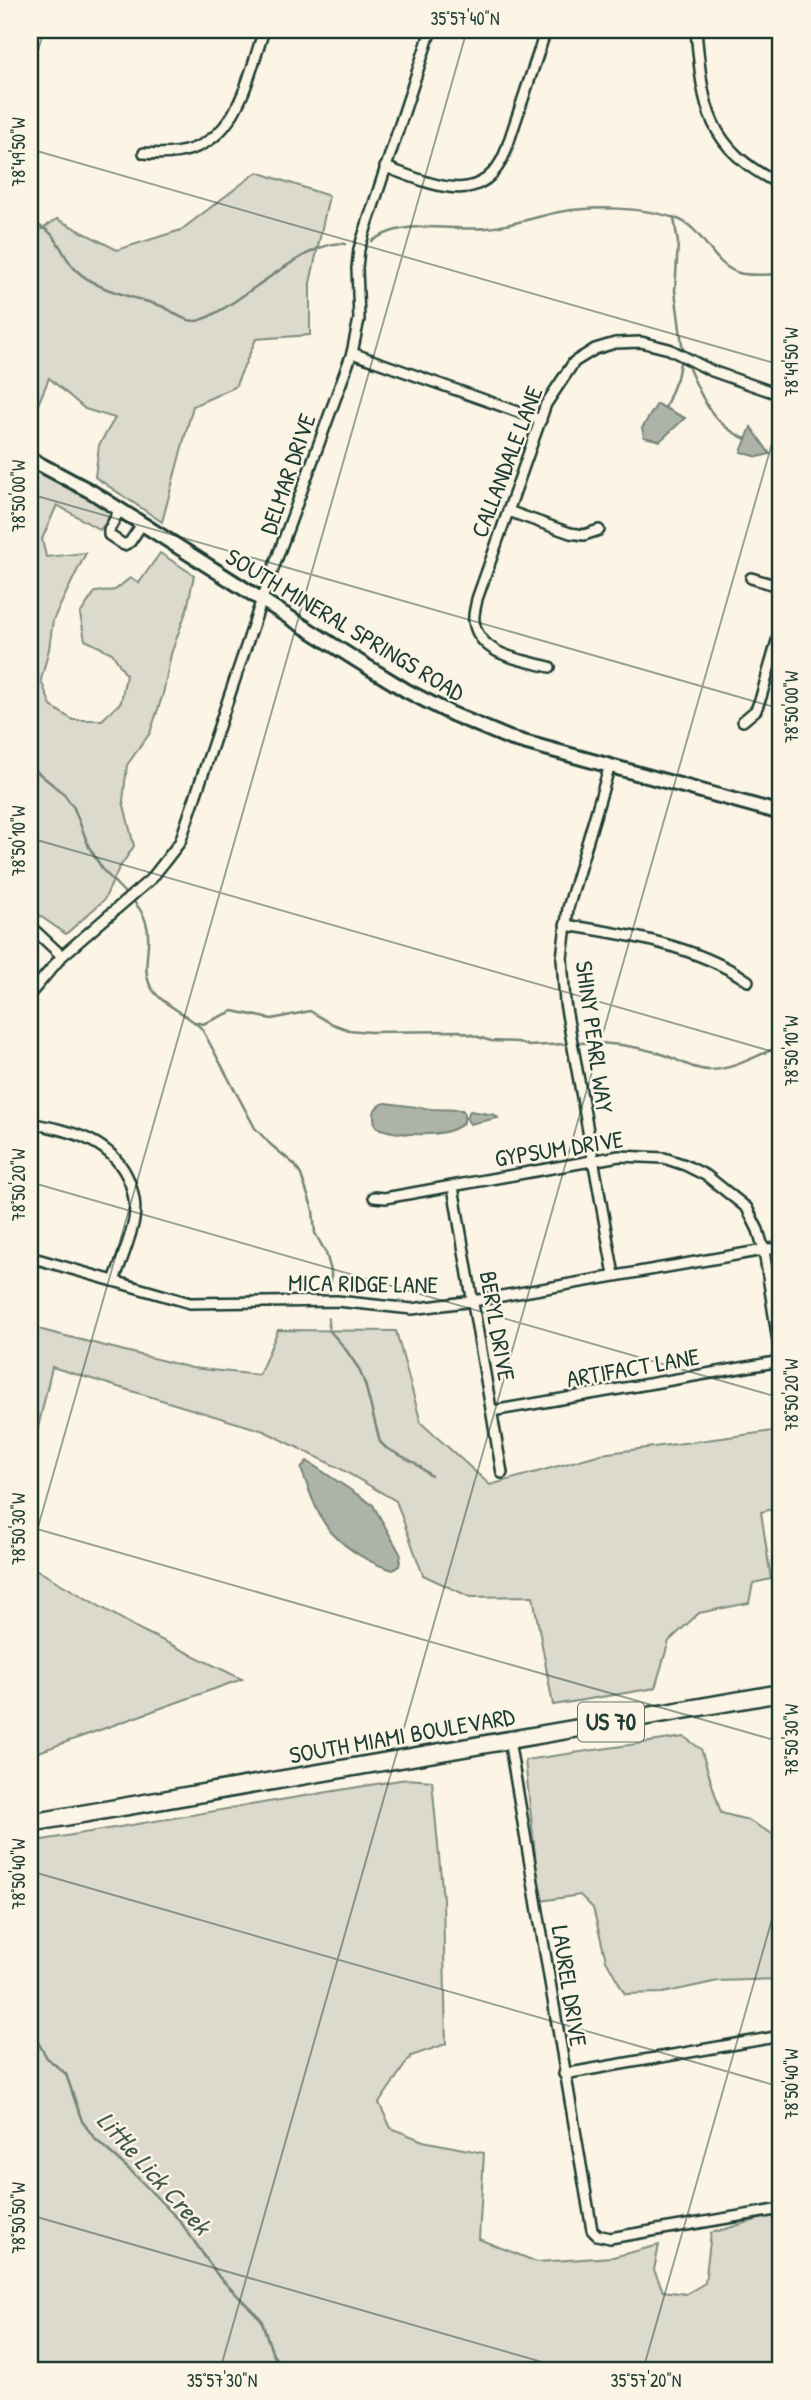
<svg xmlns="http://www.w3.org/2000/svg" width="811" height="2400" font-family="'Patrick Hand',sans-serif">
<rect width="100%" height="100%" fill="#fcf5e5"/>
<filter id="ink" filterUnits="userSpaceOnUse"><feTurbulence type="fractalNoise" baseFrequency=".0143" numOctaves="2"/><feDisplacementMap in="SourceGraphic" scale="14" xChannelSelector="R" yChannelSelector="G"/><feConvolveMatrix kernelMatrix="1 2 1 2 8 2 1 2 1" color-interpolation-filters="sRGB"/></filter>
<g filter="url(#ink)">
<g fill="#dcdacc" stroke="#7e8c80" stroke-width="2">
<polygon points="257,172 329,196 310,283 310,335 256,339 235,387 193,406 162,522 95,477 99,445 115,418 85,409 49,378 34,414 30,448 30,237 57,219 117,250 181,230"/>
<polygon points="30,468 94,500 113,513 100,530 57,505 42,539 46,557 86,553 53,620 49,649 41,680 51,706 73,720 102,720 121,702 126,675 112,653 85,640 80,614 95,592 115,590 130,578 139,583 160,553 194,575 187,609 171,654 163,694 150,733 127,765 123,801 134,846 118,870 104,900 66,934 30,909"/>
<polygon points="30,1327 192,1368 259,1375 278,1330 396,1331 421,1423 490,1485 601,1454 781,1430 781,1507 761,1512 771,1579 753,1583 749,1603 699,1613 669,1641 655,1688 553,1705 533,1596 470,1597 423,1575 396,1501 339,1468 264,1431 52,1367 30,1463"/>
<polygon points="30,1566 141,1630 242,1679 30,1755"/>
<polygon points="684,1737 701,1749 721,1813 748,1820 781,1839 781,1979 718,1981 663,1993 625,1994 606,1960 593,1908 580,1895 540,1901 525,1760"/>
<polygon points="406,1779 432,1781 443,1899 446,2044 411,2056 379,2103 391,2128 423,2141 484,2153 479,2239 537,2262 613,2257 659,2245 654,2270 663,2291 686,2294 705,2283 711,2233 781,2213 781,2370 261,2370 256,2367 254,2370 30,2370 30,1842"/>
</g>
<g fill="#aeb3a7" stroke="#758479" stroke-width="2">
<polygon points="657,404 685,418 660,441 644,437 642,428"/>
<polygon points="751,427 770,454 758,457 741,452"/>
<path d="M386 1103 431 1109 462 1110 464 1112V1122C450 1139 395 1136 376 1127 372 1115 373 1105 386 1103Z"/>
<polygon points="470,1111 495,1115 498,1118 470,1124 466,1118"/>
<path d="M307 1461 373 1505 401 1555 399 1566 393 1570C371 1564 348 1550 332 1533 317 1517 309 1489 301 1469Z"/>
</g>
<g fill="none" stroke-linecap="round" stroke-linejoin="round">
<g stroke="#758479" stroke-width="2.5">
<polyline points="674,218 678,243 675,291 683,352"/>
<path d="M30 224C59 227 59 255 77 271 100 292 132 296 161 306 173 310 181 321 195 321 203 321 212 315 219 311 249 295 314 237 345 244"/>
<path d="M372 241C407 217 448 232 486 228 511 226 534 217 559 212 595 206 640 207 675 218 703 226 711 265 739 273 752 277 768 273 781 275"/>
<path d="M686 362C702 396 709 423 746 439"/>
<polyline points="665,408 677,378 681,358"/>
<polyline points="30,766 64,794 74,808 89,847 103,870 124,892"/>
<path d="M135 903C162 934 137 962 151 987 160 1004 188 1014 202 1029L255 1128 270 1144 295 1165 301 1175 313 1210 315 1233 326 1253 331 1271V1282"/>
<polyline points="195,1022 203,1024 233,1011 272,1019 310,1011 330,1023 349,1030 370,1032 459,1031 491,1041 518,1042 529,1046 565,1044"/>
<path d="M579 1043C605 1042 634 1046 659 1053 676 1058 692 1070 710 1070 734 1070 759 1054 781 1046"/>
<polyline points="328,1318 329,1330 344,1347 359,1369 365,1384 380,1442 386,1448 415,1463 431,1476"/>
<polyline points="30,2028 47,2058 66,2074 82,2121 95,2139 133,2173 180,2221 219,2277 261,2319 273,2355 286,2370"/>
</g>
<g stroke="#1f3d34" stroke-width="14">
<g id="street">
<path d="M696 30C703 108 706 147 781 185"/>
<path d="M144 153C233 162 242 97 264 30"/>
<path d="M385 167C428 182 481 211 505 153L546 30"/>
<polyline points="352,353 541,420"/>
<polyline points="120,509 109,530 109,535 124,545 130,542 142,524"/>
<polyline points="508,511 570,533 584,535 599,530"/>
<polyline points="751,578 781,587"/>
<path d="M550 667C523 660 479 656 474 621 473 614 476 606 477 599L546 404 574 362 595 349 615 343 641 342 669 349 712 371 781 395"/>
<polyline points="743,721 756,710 761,697 781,627"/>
<polyline points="610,765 568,908 562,958 565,1003 614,1275"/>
<path d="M565 925C626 934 696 945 748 981"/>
<polyline points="30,926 62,956"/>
<polyline points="30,994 62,956 152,878 180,842 261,602 352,353 359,319 357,268 359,249 431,30"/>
<path d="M30 1123C71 1131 114 1140 130 1183 134 1196 136 1206 134 1220 130 1240 121 1261 114 1281"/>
<polyline points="453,1187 502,1473"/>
<polyline points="374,1197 385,1198 619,1156 664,1158 685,1165 707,1176 747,1208 758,1230 764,1250 781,1361"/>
<polyline points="30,1257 190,1303 337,1301 412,1309 473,1301 781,1247"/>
<polyline points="492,1411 781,1361"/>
<polyline points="509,1740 592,2230 597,2235 610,2238 781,2209"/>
<polyline points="564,2074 781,2036"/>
</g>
</g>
<g stroke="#1f3d34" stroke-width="18">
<polyline id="secondary" points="30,459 92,492 358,661 407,691 452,714 509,738 781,813"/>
</g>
<g stroke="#1f3d34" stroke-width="21">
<polyline id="highway" points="30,1823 781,1693"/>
</g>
<use href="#street" stroke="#fcf5e5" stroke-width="9"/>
<use href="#secondary" stroke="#fcf5e5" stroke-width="12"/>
<use href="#highway" stroke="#fcf5e5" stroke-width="16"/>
</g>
</g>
<path fill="none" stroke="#1f3d34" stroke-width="2" stroke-opacity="0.45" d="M30 79 44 30M30 149 781 365M30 494 781 709M30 838 781 1054M30 1182 781 1398M30 1527 781 1742M30 1555 467 30M30 1871 781 2087M30 2215 570 2370M220 2370 781 412M643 2370 781 1888"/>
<g text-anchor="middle" stroke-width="5" stroke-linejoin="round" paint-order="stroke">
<rect fill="#fcf5e5" stroke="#617469" stroke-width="2" x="578" y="1702.5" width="66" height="39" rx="5"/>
<g font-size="23" font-weight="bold" fill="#1f3d34">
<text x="611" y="1730">US 70</text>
</g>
<g font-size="24" fill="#1f3d34" stroke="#fcf5e5">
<text transform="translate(507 462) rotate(-69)" y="8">CALLANDALE LANE</text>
<text transform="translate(288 474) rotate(-71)" y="8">DELMAR DRIVE</text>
<text transform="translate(345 625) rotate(31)" y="8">SOUTH MINERAL SPRINGS ROAD</text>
<text transform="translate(594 1037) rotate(82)" y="8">SHINY PEARL WAY</text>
<text transform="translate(559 1149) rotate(-9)" y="8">GYPSUM DRIVE</text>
<text transform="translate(363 1284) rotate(1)" y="8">MICA RIDGE LANE</text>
<text transform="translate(497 1326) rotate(80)" y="8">BERYL DRIVE</text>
<text transform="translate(633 1368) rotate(-10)" y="8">ARTIFACT LANE</text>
<text transform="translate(402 1736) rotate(-10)" y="8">SOUTH MIAMI BOULEVARD</text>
<text transform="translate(569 1986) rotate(81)" y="8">LAUREL DRIVE</text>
</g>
<g font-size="26" font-style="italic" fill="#435a51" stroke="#fcf5e5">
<text transform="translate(154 2173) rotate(48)" y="9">Little Lick Creek</text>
</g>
</g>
<rect width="811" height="2400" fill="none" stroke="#fcf5e5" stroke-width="77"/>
<rect x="38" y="38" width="734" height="2324" fill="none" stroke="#1f3d34" stroke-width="2.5"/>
<g font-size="18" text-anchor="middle" fill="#1f3d34">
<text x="465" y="25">35°57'40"N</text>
<text transform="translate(19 152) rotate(-90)" y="6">78°49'50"W</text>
<text transform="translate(792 362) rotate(-90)" y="6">78°49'50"W</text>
<text transform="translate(19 496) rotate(-90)" y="6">78°50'00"W</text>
<text transform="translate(792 707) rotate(-90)" y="6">78°50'00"W</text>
<text transform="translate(19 841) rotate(-90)" y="6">78°50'10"W</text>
<text transform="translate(792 1051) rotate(-90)" y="6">78°50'10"W</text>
<text transform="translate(19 1185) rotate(-90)" y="6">78°50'20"W</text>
<text transform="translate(792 1395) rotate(-90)" y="6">78°50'20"W</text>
<text transform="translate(19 1529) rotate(-90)" y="6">78°50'30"W</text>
<text transform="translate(792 1740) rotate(-90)" y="6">78°50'30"W</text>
<text transform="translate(19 1874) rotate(-90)" y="6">78°50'40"W</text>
<text transform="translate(792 2084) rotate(-90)" y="6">78°50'40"W</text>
<text transform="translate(19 2218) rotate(-90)" y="6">78°50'50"W</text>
<text x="222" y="2387">35°57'30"N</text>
<text x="646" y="2387">35°57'20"N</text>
</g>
</svg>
